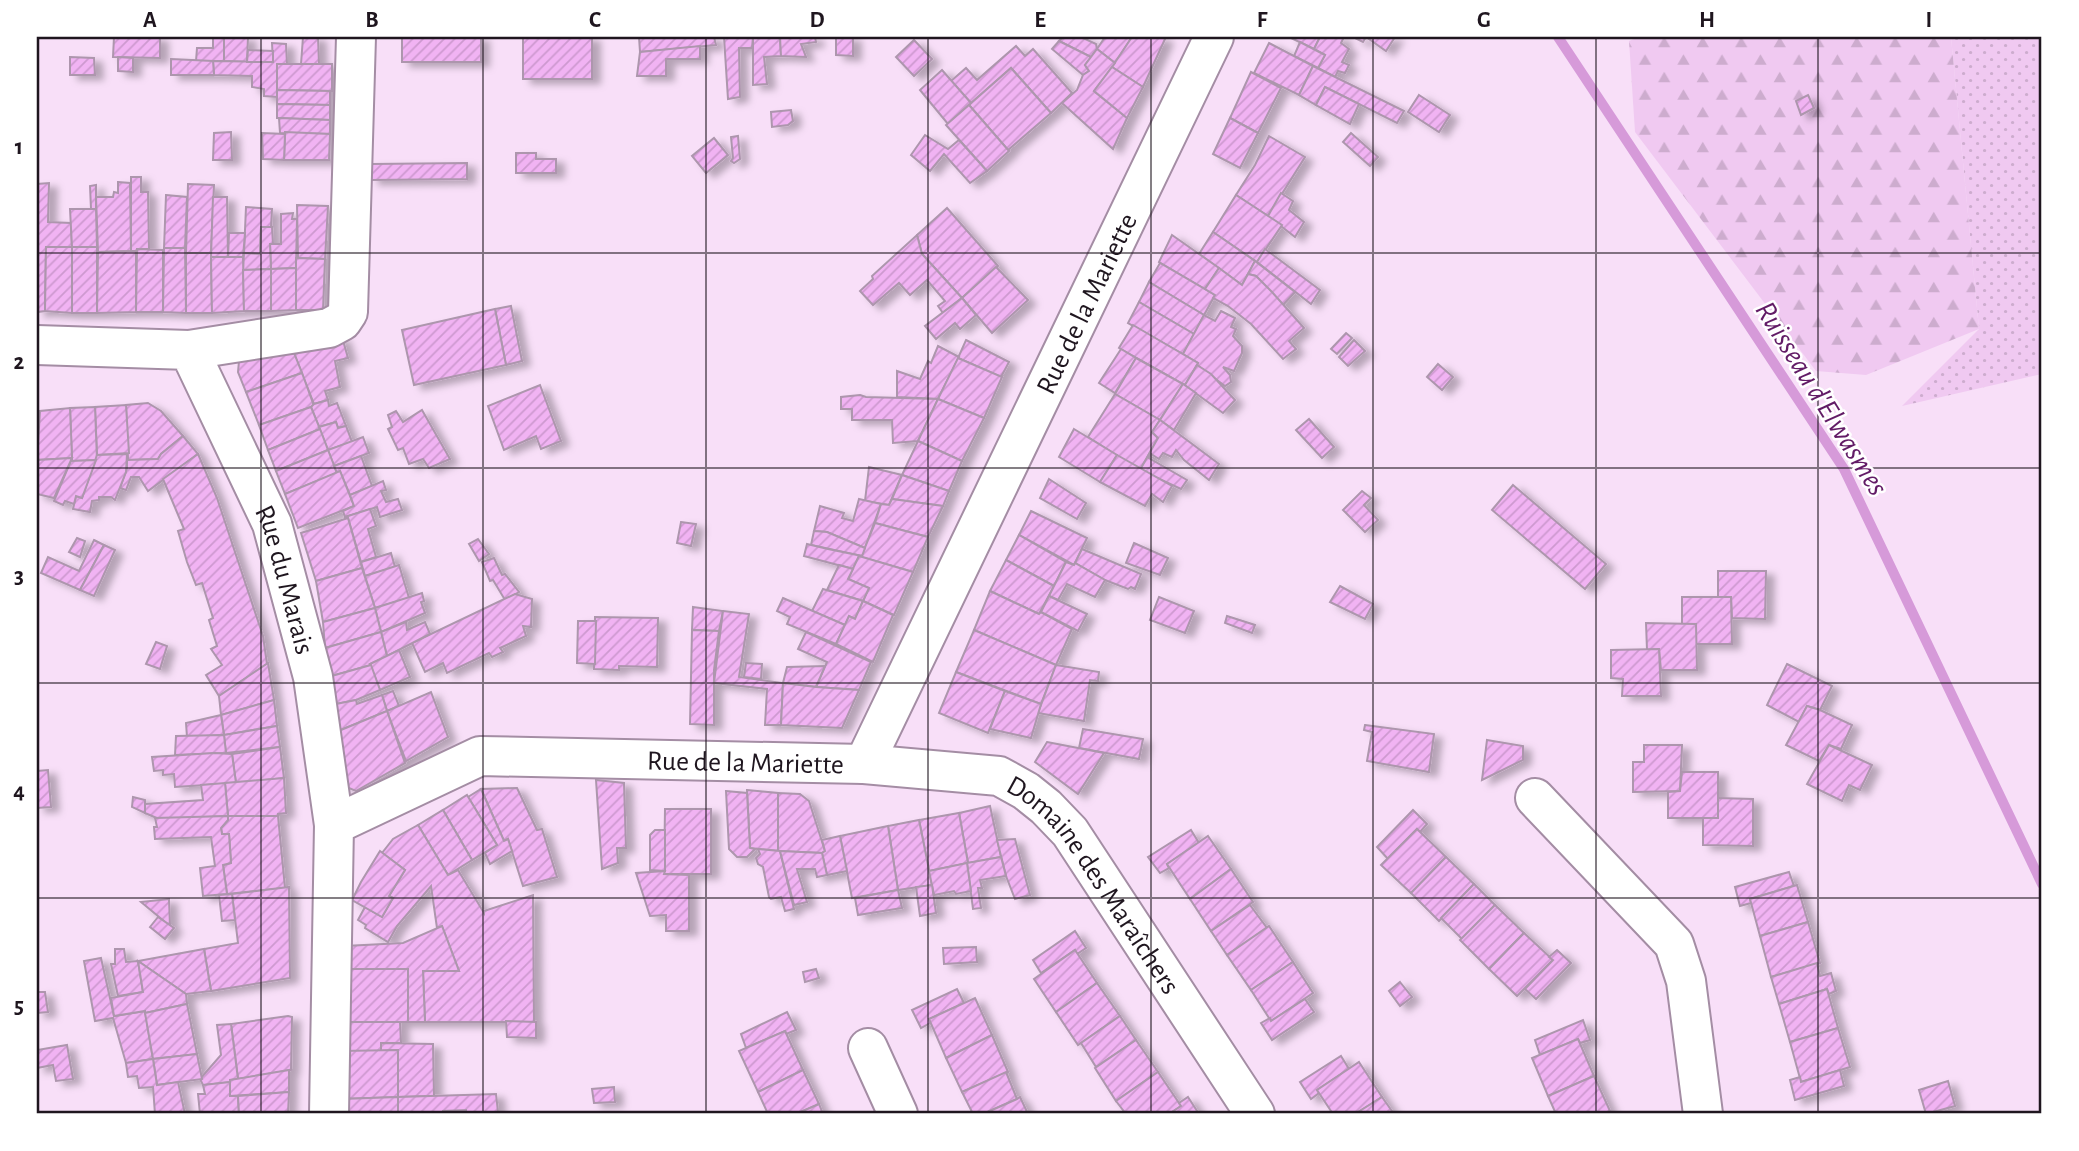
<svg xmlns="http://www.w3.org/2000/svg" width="2079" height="1151" font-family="'Alegreya Sans',sans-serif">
<defs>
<pattern id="grass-dots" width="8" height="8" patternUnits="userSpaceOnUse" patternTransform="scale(1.75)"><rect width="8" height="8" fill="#f0c9f1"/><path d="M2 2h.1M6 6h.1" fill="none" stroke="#cdacce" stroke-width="1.8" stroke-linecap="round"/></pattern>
<pattern id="forest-firs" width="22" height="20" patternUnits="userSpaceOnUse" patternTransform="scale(1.75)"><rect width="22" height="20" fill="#f0c9f1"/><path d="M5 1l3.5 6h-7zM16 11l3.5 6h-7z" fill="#cdacce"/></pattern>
<pattern id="building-hatch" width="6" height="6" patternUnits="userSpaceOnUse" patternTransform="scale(1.75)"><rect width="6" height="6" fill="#f1b3f3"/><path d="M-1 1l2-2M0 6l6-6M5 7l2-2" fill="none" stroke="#ce99d0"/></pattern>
<filter id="shadow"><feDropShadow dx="8" dy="4.5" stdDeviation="3.5" flood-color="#0004"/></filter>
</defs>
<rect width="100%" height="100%" fill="#f8dff8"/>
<polygon fill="url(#grass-dots)" points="1951,37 2042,37 2042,374 1902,406 1979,329"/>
<polygon fill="url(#forest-firs)" points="1639,37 1951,37 1979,329 1866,375 1816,371 1635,132 1629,41"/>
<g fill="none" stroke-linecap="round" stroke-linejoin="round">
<polyline stroke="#d69ad9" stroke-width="10" points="1558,37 1844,469 2042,884"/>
</g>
<g fill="url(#building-hatch)" stroke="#ad96ad" stroke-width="2" filter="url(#shadow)">
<polygon points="114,37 160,37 160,58 113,57"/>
<polygon points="213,37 224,37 224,61 196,61 197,48 213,48"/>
<polygon points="224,37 248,37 247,62 224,61"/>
<polygon points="303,37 318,37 319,64 301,64"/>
<rect x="402" y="37" width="79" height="25"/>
<rect x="523" y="37" width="69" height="42"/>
<polygon points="639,37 714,37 716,45 640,52"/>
<polygon points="724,37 753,37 752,48 739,48 740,97 728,99"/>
<polygon points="753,37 780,37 781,56 764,57 767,84 753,85"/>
<polygon points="780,37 815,37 816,42 801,44 806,57 781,56"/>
<polygon points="836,37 853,37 853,56 836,55"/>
<polygon points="1063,37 1081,37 1096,44 1097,49 1091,57 1059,41"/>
<polygon points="1105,37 1132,37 1115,63 1097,49"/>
<polygon points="1132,37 1162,37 1165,39 1143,87 1112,67"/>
<polygon points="1289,37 1320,37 1314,49"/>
<polygon points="1320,37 1344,37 1341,43 1349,49 1342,62 1349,65 1345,73 1338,71 1335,77 1318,68 1325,55 1314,49"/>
<polygon points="1353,37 1395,37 1386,51 1366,37 1363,42"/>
<polygon points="914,40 932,59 914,76 896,57"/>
<polygon points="1059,41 1091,57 1085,65 1089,71 1083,75 1052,49"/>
<polygon points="1300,42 1325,55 1318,68 1294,56"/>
<polygon points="272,43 286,44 287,64 277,64 277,97 264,96 264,89 252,87 252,76 214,75 213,61 273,62"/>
<polygon points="1269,43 1313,66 1299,95 1254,73"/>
<polygon points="700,46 700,59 666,59 666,76 637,76 640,52"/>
<polygon points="1016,46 1025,56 1033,49 1072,93 1051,113 1011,68 971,103 951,81 966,68 977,80"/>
<polygon points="1097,49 1115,63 1094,91 1127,118 1113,149 1062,103 1077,90 1083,75 1089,71 1085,65"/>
<polygon points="248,50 273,51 273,62 247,62"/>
<polygon points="70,57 94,58 95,75 70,75"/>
<polygon points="118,57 133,58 133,72 118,71"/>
<polygon points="171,59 213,61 214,75 171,75"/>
<polygon points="277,64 332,64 332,91 277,90"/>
<polygon points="1313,66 1404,111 1397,123 1325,87 1316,105 1299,95"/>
<polygon points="1112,67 1143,87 1127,118 1094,91"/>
<polygon points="1011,68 1051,113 1008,150 969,105"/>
<polygon points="942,70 971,103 948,124 920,90"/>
<polygon points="1251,72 1281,88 1258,133 1230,118"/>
<polygon points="1325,87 1359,104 1350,124 1316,105"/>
<polygon points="277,90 330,91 330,105 277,104"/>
<polygon points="1419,95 1450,115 1439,132 1408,112"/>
<polygon points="1808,95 1814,108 1801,115 1796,101"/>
<polygon points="277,104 330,105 330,120 277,118"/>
<polygon points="969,105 1009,151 987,171 946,125"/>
<polygon points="791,110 793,121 788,125 772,127 771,112"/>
<polygon points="279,118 330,120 330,134 280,133"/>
<polygon points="1230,118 1258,133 1240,168 1213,154"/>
<polygon points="231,132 232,160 213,160 214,133"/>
<polygon points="285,132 330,134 329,160 284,160"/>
<polygon points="262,133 285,134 284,160 263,159"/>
<polygon points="1351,133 1378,157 1370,166 1343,142"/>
<polygon points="925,135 948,149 959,140 987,171 970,183 944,154 930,171 911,155"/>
<polygon points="738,136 740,159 734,163 731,161 733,158 731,137"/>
<polygon points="1269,136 1305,157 1268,216 1236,195 1255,165"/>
<polygon points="714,138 728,155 706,173 692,156"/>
<polygon points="516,153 536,153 536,159 556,159 556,173 516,173"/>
<polygon points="467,163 467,179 371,180 371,164"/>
<polygon points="131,177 141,177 141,192 148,192 149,249 137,249 136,251 131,251"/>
<polygon points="118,182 130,183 131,251 98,252 96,197 113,197 114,192 118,193"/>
<polygon points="49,183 48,222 71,223 72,247 46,247 45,311 37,312 37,184"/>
<polygon points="188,184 214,185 211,253 186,253"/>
<polygon points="96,185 96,209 91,209 90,186"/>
<polygon points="1281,193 1293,201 1289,210 1304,222 1295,237 1268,216"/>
<polygon points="166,195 187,197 185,248 164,248"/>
<polygon points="1236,195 1282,225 1257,262 1213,232"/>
<polygon points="213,197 227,197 228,257 211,257"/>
<polygon points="297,205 328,206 325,259 298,258"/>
<polygon points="246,207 272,209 271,227 261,227 260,254 244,253"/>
<polygon points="947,208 998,266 962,298 922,254 917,235"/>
<polygon points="70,209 96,209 97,247 72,247"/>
<polygon points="293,213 292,219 297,219 296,268 271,269 270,244 281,244 281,214"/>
<polygon points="261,227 272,227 273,244 270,244 271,269 243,270 244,253 260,254"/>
<polygon points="1213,232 1255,261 1242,285 1199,254"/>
<polygon points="229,233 245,233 243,257 228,257"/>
<polygon points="917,235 922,254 962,298 943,313 938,306 945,301 927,280 910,295 899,283 873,305 860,291 873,279 872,276"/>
<polygon points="1172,235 1219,268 1205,289 1159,262"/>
<polygon points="46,247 72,247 72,313 45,311"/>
<rect x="72" y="247" width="25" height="66"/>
<polygon points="164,248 185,248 186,313 163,312"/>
<polygon points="137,249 163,250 163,312 136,312"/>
<polygon points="1265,249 1320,290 1311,304 1257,262"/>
<polygon points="136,251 136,312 97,313 98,252"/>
<polygon points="186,253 211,253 212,313 186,313"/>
<polygon points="211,257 243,257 244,311 212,313"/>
<polygon points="296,258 325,259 323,310 296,310"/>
<polygon points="1255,261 1295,292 1283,305 1256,276 1248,274"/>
<polygon points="1160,263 1215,295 1204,315 1149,282"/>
<polygon points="996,267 1028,300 992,333 962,298"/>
<polygon points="296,268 296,310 271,311 271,269"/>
<polygon points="1219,268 1242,285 1248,274 1256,276 1272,292 1304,328 1289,341 1296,349 1283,359 1251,324 1228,306 1213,298 1215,295 1205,289"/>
<polygon points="271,269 271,311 244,311 243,270"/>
<polygon points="1149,282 1204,315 1194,334 1139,302"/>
<polygon points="962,298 976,315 960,329 955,323 936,339 925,326"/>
<polygon points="1139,302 1194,334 1183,354 1128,323"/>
<polygon points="511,306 522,361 506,365 495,309"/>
<polygon points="495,309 506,365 414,385 402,330"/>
<polygon points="1221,311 1235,318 1231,327 1236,329 1233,336 1242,346 1242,353 1234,371 1223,367 1230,375 1231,382 1225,386 1197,365 1198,363 1183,354 1204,315 1215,321"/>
<polygon points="1133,325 1198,363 1185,385 1119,348"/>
<polygon points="1346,333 1352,338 1337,354 1331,349"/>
<polygon points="342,337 348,358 335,361 340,387 325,391 328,400 314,404 292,348"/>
<polygon points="966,340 1009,362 1001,377 958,358"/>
<polygon points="1354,340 1365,351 1348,366 1339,357"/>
<polygon points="938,346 959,357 938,399 897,397 897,371 920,379 928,361 931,363"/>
<polygon points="292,348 302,373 246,392 238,372 239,361"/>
<polygon points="1121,349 1136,358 1115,393 1099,383"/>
<polygon points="958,358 1002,377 984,418 938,399"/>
<polygon points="1136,358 1183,384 1160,420 1115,394"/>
<polygon points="1438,364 1453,377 1442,390 1427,377"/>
<polygon points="1197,365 1211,374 1235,400 1223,413 1183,384 1185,385"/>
<polygon points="302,373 314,406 259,425 246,392"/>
<polygon points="1183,384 1196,393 1174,430 1160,420"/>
<polygon points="540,385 561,441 541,449 536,436 504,450 488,406"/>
<polygon points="1115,394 1160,420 1152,432 1158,438 1140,470 1088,437"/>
<polygon points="860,395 866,397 938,399 918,441 893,443 892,420 852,420 852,409 841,409 841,397"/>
<polygon points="938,399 984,418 962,461 918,441"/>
<polygon points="328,400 329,406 337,403 346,426 338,428 336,422 319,427 311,407 314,404"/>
<polygon points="148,403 161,411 183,436 161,454 158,459 128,460 126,405"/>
<polygon points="126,405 129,453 97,455 95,407"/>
<polygon points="95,407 97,460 72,461 70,408"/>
<polygon points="311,407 320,429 268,450 259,425"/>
<polygon points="70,408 72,458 37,460 40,411"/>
<polygon points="422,410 450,459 429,468 423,459 409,464 403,448 398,450 388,429 392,427 388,415 396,411 403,422"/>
<polygon points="1309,419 1334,447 1322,458 1296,430"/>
<polygon points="1160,420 1219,464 1209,480 1184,460 1176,450 1172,457 1163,453 1159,459 1151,454 1149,458 1187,480 1181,489 1140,470 1158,438 1152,432"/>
<polygon points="336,422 338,428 346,426 352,442 328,450 319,427"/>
<polygon points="320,429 328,450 276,471 268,450"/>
<polygon points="1074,429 1117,455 1100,482 1059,457"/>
<polygon points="183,436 198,454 148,491 139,477 131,477 126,490 120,488 127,468 127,454 128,460 158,459 161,454"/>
<polygon points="363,437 369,453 334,466 328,450"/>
<polygon points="918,441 962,461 949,491 902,475"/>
<polygon points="328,450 337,473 285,494 276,471"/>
<polygon points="127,454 126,472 115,500 111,497 99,497 99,500 92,501 90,512 73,509 76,496 82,498 97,455"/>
<polygon points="198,454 217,498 263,636 267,664 219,696 206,675 222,665 211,649 217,646 209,620 213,618 202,583 196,585 187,562 178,531 184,529 163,479"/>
<polygon points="1117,455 1172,486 1163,502 1152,494 1145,506 1100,482"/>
<polygon points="361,456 372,486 350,495 340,471 337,473 334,466"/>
<polygon points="72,458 72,461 96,460 82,498 76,496 74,504 65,501 63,505 54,501"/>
<polygon points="72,458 54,498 37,494 37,460"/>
<polygon points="869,467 902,475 889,505 865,501"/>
<polygon points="340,471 354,506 298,528 285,494"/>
<polygon points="902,475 949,491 943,506 892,499"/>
<polygon points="1049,479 1086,503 1077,519 1040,498"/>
<polygon points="383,481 386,490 381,491 386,502 398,499 402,510 380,517 377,507 345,517 343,511 354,506 350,495"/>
<polygon points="1513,485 1606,564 1585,589 1492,510"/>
<polygon points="1362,491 1371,498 1364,505 1378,520 1365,532 1343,510"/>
<polygon points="859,499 881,504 865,548 827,532 814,531 820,506 844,513 842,518 853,521"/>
<polygon points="892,499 943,506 928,537 875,523 881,504 889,505"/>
<polygon points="370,509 376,526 368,529 376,557 361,562 348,518 345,519 345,517"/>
<polygon points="1031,511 1087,538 1074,565 1019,535"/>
<polygon points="348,518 362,568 316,581 301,533"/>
<polygon points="681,522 696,524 691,546 677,543"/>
<polygon points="875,523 928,537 913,572 861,557"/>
<polygon points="814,531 827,532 865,548 862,556 811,545"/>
<polygon points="1019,535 1066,562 1054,586 1006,560"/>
<polygon points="77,538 85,541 80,557 69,552"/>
<polygon points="478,539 489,554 479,561 469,544"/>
<polygon points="94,540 104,545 80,590 41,573 48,557 79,571"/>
<polygon points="1134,543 1168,558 1160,575 1126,563"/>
<polygon points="807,544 828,549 862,556 859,556 853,569 804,556"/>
<polygon points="104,545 115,550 94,596 80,590"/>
<polygon points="1082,549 1141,574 1135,589 1131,587 1128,589 1105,580 1075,563"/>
<polygon points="391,553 395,567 365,576 361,562"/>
<polygon points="859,556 913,572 894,615 863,601 869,588 848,579"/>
<polygon points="494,558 502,575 505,574 519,592 505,600 493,580 490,581 482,562"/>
<polygon points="1006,560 1054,586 1039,614 990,591"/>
<polygon points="1066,562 1074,565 1075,563 1105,580 1095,597 1067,584 1058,600 1049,596"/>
<polygon points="399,565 409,598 375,608 365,576"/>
<polygon points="839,565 853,569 848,579 869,588 863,601 827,590"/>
<polygon points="362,568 375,608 323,622 316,581"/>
<polygon points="1718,571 1766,571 1765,619 1732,618 1731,597 1718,597"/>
<polygon points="1340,586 1373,604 1365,619 1330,602"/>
<polygon points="823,589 863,601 855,619 849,616 845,625 812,611"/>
<polygon points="990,591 1039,614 1041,612 1072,629 1056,665 974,630"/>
<polygon points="422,593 424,601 421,602 425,613 381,632 375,608"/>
<polygon points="515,594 532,599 531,627 523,626 526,636 500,648 503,652 492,657 489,653 447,673 443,663 425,672 412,643"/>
<polygon points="1049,596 1087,614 1078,631 1041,612"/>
<polygon points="1159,597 1194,611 1185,633 1150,620"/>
<polygon points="1682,597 1731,597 1732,644 1696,644 1696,624 1682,624"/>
<polygon points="783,598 845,625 836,644 787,624 790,617 777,611"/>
<polygon points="863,601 893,615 873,662 836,644 849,616 855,619"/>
<polygon points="693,607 723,611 719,631 692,630"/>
<polygon points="375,608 381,632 325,648 323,622"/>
<polygon points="723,611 749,614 739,677 783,683 781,725 765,725 767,689 714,683"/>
<polygon points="1227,616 1255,625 1252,633 1225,623"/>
<polygon points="595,617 658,618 657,667 619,666 619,670 594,669"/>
<polygon points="578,621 596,621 595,664 577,663"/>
<polygon points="406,622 407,630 425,622 430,634 387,656 381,632"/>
<polygon points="1646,623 1696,624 1697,670 1661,670 1659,649 1647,650"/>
<polygon points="692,630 719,631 714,670 714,725 690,724"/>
<polygon points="974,630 1056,665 1041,704 956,672"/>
<polygon points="381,632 387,656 370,664 371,665 328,677 325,648"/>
<polygon points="806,632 871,662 859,690 816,687 827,662 798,649"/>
<polygon points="156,642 167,646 160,669 146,664"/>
<polygon points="1659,649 1661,696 1622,696 1623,679 1611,678 1611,650"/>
<polygon points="399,650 410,677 380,690 370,664"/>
<polygon points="268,663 274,700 221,715 219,696"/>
<polygon points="746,663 762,664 761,679 744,677"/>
<polygon points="1787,664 1832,686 1820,710 1807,706 1799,722 1767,705"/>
<polygon points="371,665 380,690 356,700 331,705 328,677"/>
<polygon points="1056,665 1099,672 1098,681 1090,680 1084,721 1038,713"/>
<polygon points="825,666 816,687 783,683 787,667"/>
<polygon points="956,672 1005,691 988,733 939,713"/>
<polygon points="783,683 816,687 859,690 842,728 781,725"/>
<polygon points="393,691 399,706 387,711 382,695"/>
<polygon points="1005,691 1041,704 1031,738 990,729"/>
<polygon points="431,692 448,737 406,761 387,711"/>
<polygon points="382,695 387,711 336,732 331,705 356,700 357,704"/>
<polygon points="274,700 277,726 224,735 221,715"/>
<polygon points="1807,706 1820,710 1852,725 1841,749 1829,745 1819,761 1786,745"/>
<polygon points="387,711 405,763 356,791 344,786 336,732"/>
<polygon points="221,715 224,735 187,737 186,723"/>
<polygon points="1365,725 1434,734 1429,772 1367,761 1372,732 1364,730"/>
<polygon points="277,726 280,747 226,753 224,735"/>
<polygon points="1083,729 1143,739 1139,759 1079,748"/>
<polygon points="224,735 226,753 175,755 176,736"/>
<polygon points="1487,740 1523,746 1523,760 1482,780"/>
<polygon points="1047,742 1104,753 1078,794 1035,762"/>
<polygon points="1644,745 1682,745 1680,791 1633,792 1633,762 1644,762"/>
<polygon points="1829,745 1872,765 1860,790 1849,785 1842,801 1807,784"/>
<polygon points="280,747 284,778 236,783 232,754"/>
<polygon points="214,753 232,754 236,783 175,787 174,774 163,775 163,770 154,771 152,757"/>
<polygon points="48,770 51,807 37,808 37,771"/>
<polygon points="1682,772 1718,772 1718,818 1668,818 1668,792 1680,791"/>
<polygon points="284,778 286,813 278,814 278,816 228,816 225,783"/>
<polygon points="596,780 624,783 626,848 617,848 618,863 602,869"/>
<polygon points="225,783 228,816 159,819 145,813 145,804 203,800 201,785"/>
<polygon points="517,788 537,830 542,829 557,877 523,886 508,839 504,841 481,789"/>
<polygon points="481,789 504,841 508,839 512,851 490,864 485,853 497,845 468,797"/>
<polygon points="747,790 778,793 778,851 750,848"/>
<polygon points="726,791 747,793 750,848 755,849 747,857 737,857 729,849"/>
<polygon points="778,793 800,794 809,801 825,851 822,853 778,851"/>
<polygon points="467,795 497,845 472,860 443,810"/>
<polygon points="133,797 145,800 145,813 132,807"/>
<polygon points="1718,798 1753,799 1753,846 1703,845 1703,818 1718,818"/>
<polygon points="990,806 1001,857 968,863 959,813"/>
<polygon points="665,809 711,809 711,874 664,874"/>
<polygon points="443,810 472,860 448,875 418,825"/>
<polygon points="1413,810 1427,824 1420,832 1417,829 1388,859 1377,847"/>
<polygon points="959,813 968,863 929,871 919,820"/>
<polygon points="228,816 278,816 285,888 227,894 223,865 231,863 229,834 222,834 221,828 228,820"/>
<polygon points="228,816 228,820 221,828 222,834 229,834 231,863 223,865 227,894 203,896 200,868 215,866 211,837 155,839 154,827 157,827 155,818"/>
<polygon points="919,820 932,885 898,890 888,826"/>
<polygon points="418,825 448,875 458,870 484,913 484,911 533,895 534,1022 425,1022 423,971 459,971 442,926 437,928 431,886 397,926 388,942 365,928 366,925 358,920 365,907 382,917 393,898 389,896 405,870 382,853 393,839"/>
<polygon points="888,826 898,890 852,898 840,836"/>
<polygon points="1417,829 1446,857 1411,893 1381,865"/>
<polygon points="655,830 665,830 665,871 650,870 650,835"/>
<polygon points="1191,830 1199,843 1167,864 1169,868 1160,873 1148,857"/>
<polygon points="840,836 847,871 827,875 822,853 825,851 822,840"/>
<polygon points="1208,836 1231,869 1190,899 1167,864"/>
<polygon points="1015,839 1030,895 1015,899 1006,876 997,840"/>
<polygon points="758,849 780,851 794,909 785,911 781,897 771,899 769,897 763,867 758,864 756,858 760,854"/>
<polygon points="380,851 405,870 389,896 393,898 382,917 352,900 361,882"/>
<polygon points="780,851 822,853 827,875 817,877 815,869 797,869 807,902 794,905"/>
<polygon points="1001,857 1006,876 980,880 982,888 978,888 981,908 973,909 967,863"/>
<polygon points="1446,857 1474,884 1439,921 1411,893"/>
<polygon points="967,863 971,891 956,894 954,891 934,895 929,871"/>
<polygon points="1231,869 1253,902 1211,931 1190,899"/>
<polygon points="665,871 664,874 689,875 689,931 666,931 666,915 650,916 636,873"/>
<polygon points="1789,872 1794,886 1750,899 1751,903 1740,906 1735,887"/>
<polygon points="1474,884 1495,905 1462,939 1441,918"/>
<polygon points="932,885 936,913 920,916 916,887"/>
<polygon points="1797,885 1808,922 1760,936 1750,899"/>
<polygon points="289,887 290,978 211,991 204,949 238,943 232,894"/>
<polygon points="898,890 902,908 858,915 855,898"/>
<polygon points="232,894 235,920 222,921 219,895"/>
<polygon points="169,899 170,926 141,902"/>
<polygon points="1250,905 1267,928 1227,955 1211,931"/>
<polygon points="1495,905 1524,933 1489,969 1460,940"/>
<polygon points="158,917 174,928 165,939 150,927"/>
<polygon points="1808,922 1820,963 1771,977 1760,936"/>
<polygon points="442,926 459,971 423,971 425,1022 408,1022 408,969 345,969 345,946 403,943"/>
<polygon points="1269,926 1293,962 1251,990 1227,955"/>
<polygon points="1075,931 1086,948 1077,954 1075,950 1041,973 1033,960"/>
<polygon points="1524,933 1553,960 1517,996 1489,969"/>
<polygon points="976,947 977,962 944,964 943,948"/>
<polygon points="115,949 124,949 126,962 138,961 143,992 118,996 111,964 115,964"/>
<polygon points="204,949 211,991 186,994 138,961"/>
<polygon points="1075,950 1097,983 1056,1012 1034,979"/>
<polygon points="1557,950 1571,963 1536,999 1525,989 1553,960 1549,957"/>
<polygon points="101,958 114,1016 145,1011 153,1059 126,1063 113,1018 95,1021 84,961"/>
<polygon points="138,961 186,994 187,1004 145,1013 145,1011 114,1016 111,998 143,992"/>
<polygon points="1293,962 1313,993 1271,1021 1251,990"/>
<polygon points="1817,963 1820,976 1831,973 1836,991 1829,994 1827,989 1779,1004 1771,977"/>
<polygon points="345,969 408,969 408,1022 340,1022"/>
<polygon points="816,969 819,978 805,982 803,972"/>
<polygon points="1400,982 1412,997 1400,1006 1389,991"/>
<polygon points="1097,983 1120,1016 1078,1045 1056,1012"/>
<polygon points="957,989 964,1003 929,1019 930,1023 921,1028 912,1010"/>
<polygon points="1827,989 1838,1028 1790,1042 1779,1004"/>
<polygon points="37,992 45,992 48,1012 37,1013"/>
<polygon points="975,998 992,1035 946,1058 929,1019"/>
<polygon points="1305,999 1314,1012 1272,1040 1261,1023 1270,1018 1271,1021"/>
<polygon points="187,1004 197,1054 153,1059 145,1013"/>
<polygon points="787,1012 796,1030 786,1034 785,1031 746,1048 741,1034"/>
<polygon points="288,1016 292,1017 291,1070 238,1079 231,1024"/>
<polygon points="1120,1016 1136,1040 1096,1067 1081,1043"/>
<polygon points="1583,1020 1590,1040 1580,1043 1578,1039 1540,1055 1535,1040"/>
<polygon points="506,1021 536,1022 536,1038 507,1037"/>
<polygon points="343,1022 400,1022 401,1043 381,1043 381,1051 344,1051"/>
<polygon points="231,1024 238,1079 230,1080 230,1082 203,1085 200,1079 221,1055 217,1025"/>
<polygon points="1838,1028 1850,1067 1801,1082 1790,1042"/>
<polygon points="785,1031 803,1070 758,1092 739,1051"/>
<polygon points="992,1035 1008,1072 962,1092 946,1058"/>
<polygon points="1578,1039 1594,1076 1548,1096 1532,1058"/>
<polygon points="1136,1040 1158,1072 1116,1101 1095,1068"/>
<polygon points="381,1043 433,1044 434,1096 398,1097 398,1050 381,1051"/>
<polygon points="67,1045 73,1079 56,1081 53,1065 37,1068 37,1050"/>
<polygon points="398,1050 398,1097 341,1099 341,1051"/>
<polygon points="197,1054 202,1079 157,1085 153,1059"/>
<polygon points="1341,1056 1349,1069 1317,1090 1319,1093 1311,1099 1300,1082"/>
<polygon points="153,1059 157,1085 178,1082 185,1114 155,1114 153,1087 139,1088 137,1076 128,1077 126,1063"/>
<polygon points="1359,1062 1382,1097 1355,1114 1333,1114 1317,1090"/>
<polygon points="289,1070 289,1092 230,1096 230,1080"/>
<polygon points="803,1070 819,1104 796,1114 768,1114 758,1092"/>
<polygon points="1840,1070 1844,1086 1795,1100 1790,1080 1800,1077 1801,1082"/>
<polygon points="1006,1072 1017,1099 983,1114 973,1114 962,1092"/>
<polygon points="1158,1072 1181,1106 1169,1114 1126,1114 1116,1101"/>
<polygon points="1594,1076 1610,1111 1603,1114 1556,1114 1548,1096"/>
<polygon points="1948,1081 1955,1106 1926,1114 1919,1090"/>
<polygon points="230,1082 230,1096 238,1096 239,1114 200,1114 198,1094 205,1094 203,1085"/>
<polygon points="614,1087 615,1102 594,1103 592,1089"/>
<polygon points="289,1092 288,1114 239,1114 238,1096"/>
<polygon points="496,1094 498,1112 466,1114 466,1110 443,1111 443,1114 398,1114 398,1097"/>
<polygon points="398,1097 398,1114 341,1114 341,1099"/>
<polygon points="1020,1097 1028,1114 983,1114 1017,1099"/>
<polygon points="1188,1097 1199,1114 1169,1114 1181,1106 1179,1103"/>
<polygon points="1382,1097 1394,1114 1355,1114"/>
<polygon points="819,1104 823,1114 796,1114"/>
</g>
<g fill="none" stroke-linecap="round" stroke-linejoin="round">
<g stroke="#a48da4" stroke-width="42">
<g id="street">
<path id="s1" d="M37 345 189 350 272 524 313 677 334 825"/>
<polyline points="189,350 329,328 342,321 348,312 356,37"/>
<path id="s2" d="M864 764 999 776 1026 791 1046 807 1070 832 1255 1114"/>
<polyline points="1535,798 1674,944 1686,981 1703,1114"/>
<polyline points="868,1048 898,1114"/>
<path id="s3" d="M329 1114 334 825 480 756 864 764 1214 37"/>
</g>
</g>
<use href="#street" stroke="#fff" stroke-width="38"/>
</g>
<path fill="none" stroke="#1f161f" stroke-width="2" stroke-opacity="0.55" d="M261 37V1114M483 37V1114M706 37V1114M928 37V1114M1151 37V1114M1373 37V1114M1596 37V1114M1818 37V1114M37 253H2042M37 468H2042M37 683H2042M37 898H2042"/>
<g text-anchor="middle" stroke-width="5" stroke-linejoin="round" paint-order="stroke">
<g font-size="28" fill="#1f161f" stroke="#fff">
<text dy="10" stroke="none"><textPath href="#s3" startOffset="1346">Rue de la Mariette</textPath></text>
<text dy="10" stroke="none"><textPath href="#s1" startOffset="402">Rue du Marais</textPath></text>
<text dy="10" stroke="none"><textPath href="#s3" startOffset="716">Rue de la Mariette</textPath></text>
<text dy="10" stroke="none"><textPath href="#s2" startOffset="282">Domaine des Maraîchers</textPath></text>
</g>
<g font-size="30" font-style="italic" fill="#621b66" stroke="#fff">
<text transform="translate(1822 398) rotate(58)" y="10">Ruisseau d'Elwasmes</text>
</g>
</g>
<rect width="2079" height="1151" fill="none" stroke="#ffffff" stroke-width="77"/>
<rect x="38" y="38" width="2002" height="1074" fill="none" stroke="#1f161f" stroke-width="2.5"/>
<g font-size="23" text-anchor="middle" font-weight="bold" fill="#1f161f">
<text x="150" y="27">A</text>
<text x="372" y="27">B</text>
<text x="595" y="27">C</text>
<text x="817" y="27">D</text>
<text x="1040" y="27">E</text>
<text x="1262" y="27">F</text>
<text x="1484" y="27">G</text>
<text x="1707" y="27">H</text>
<text x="1929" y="27">I</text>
<text x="19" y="154">1</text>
<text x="19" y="369">2</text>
<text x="19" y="583">3</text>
<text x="19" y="798">4</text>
<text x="19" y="1013">5</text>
</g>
</svg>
